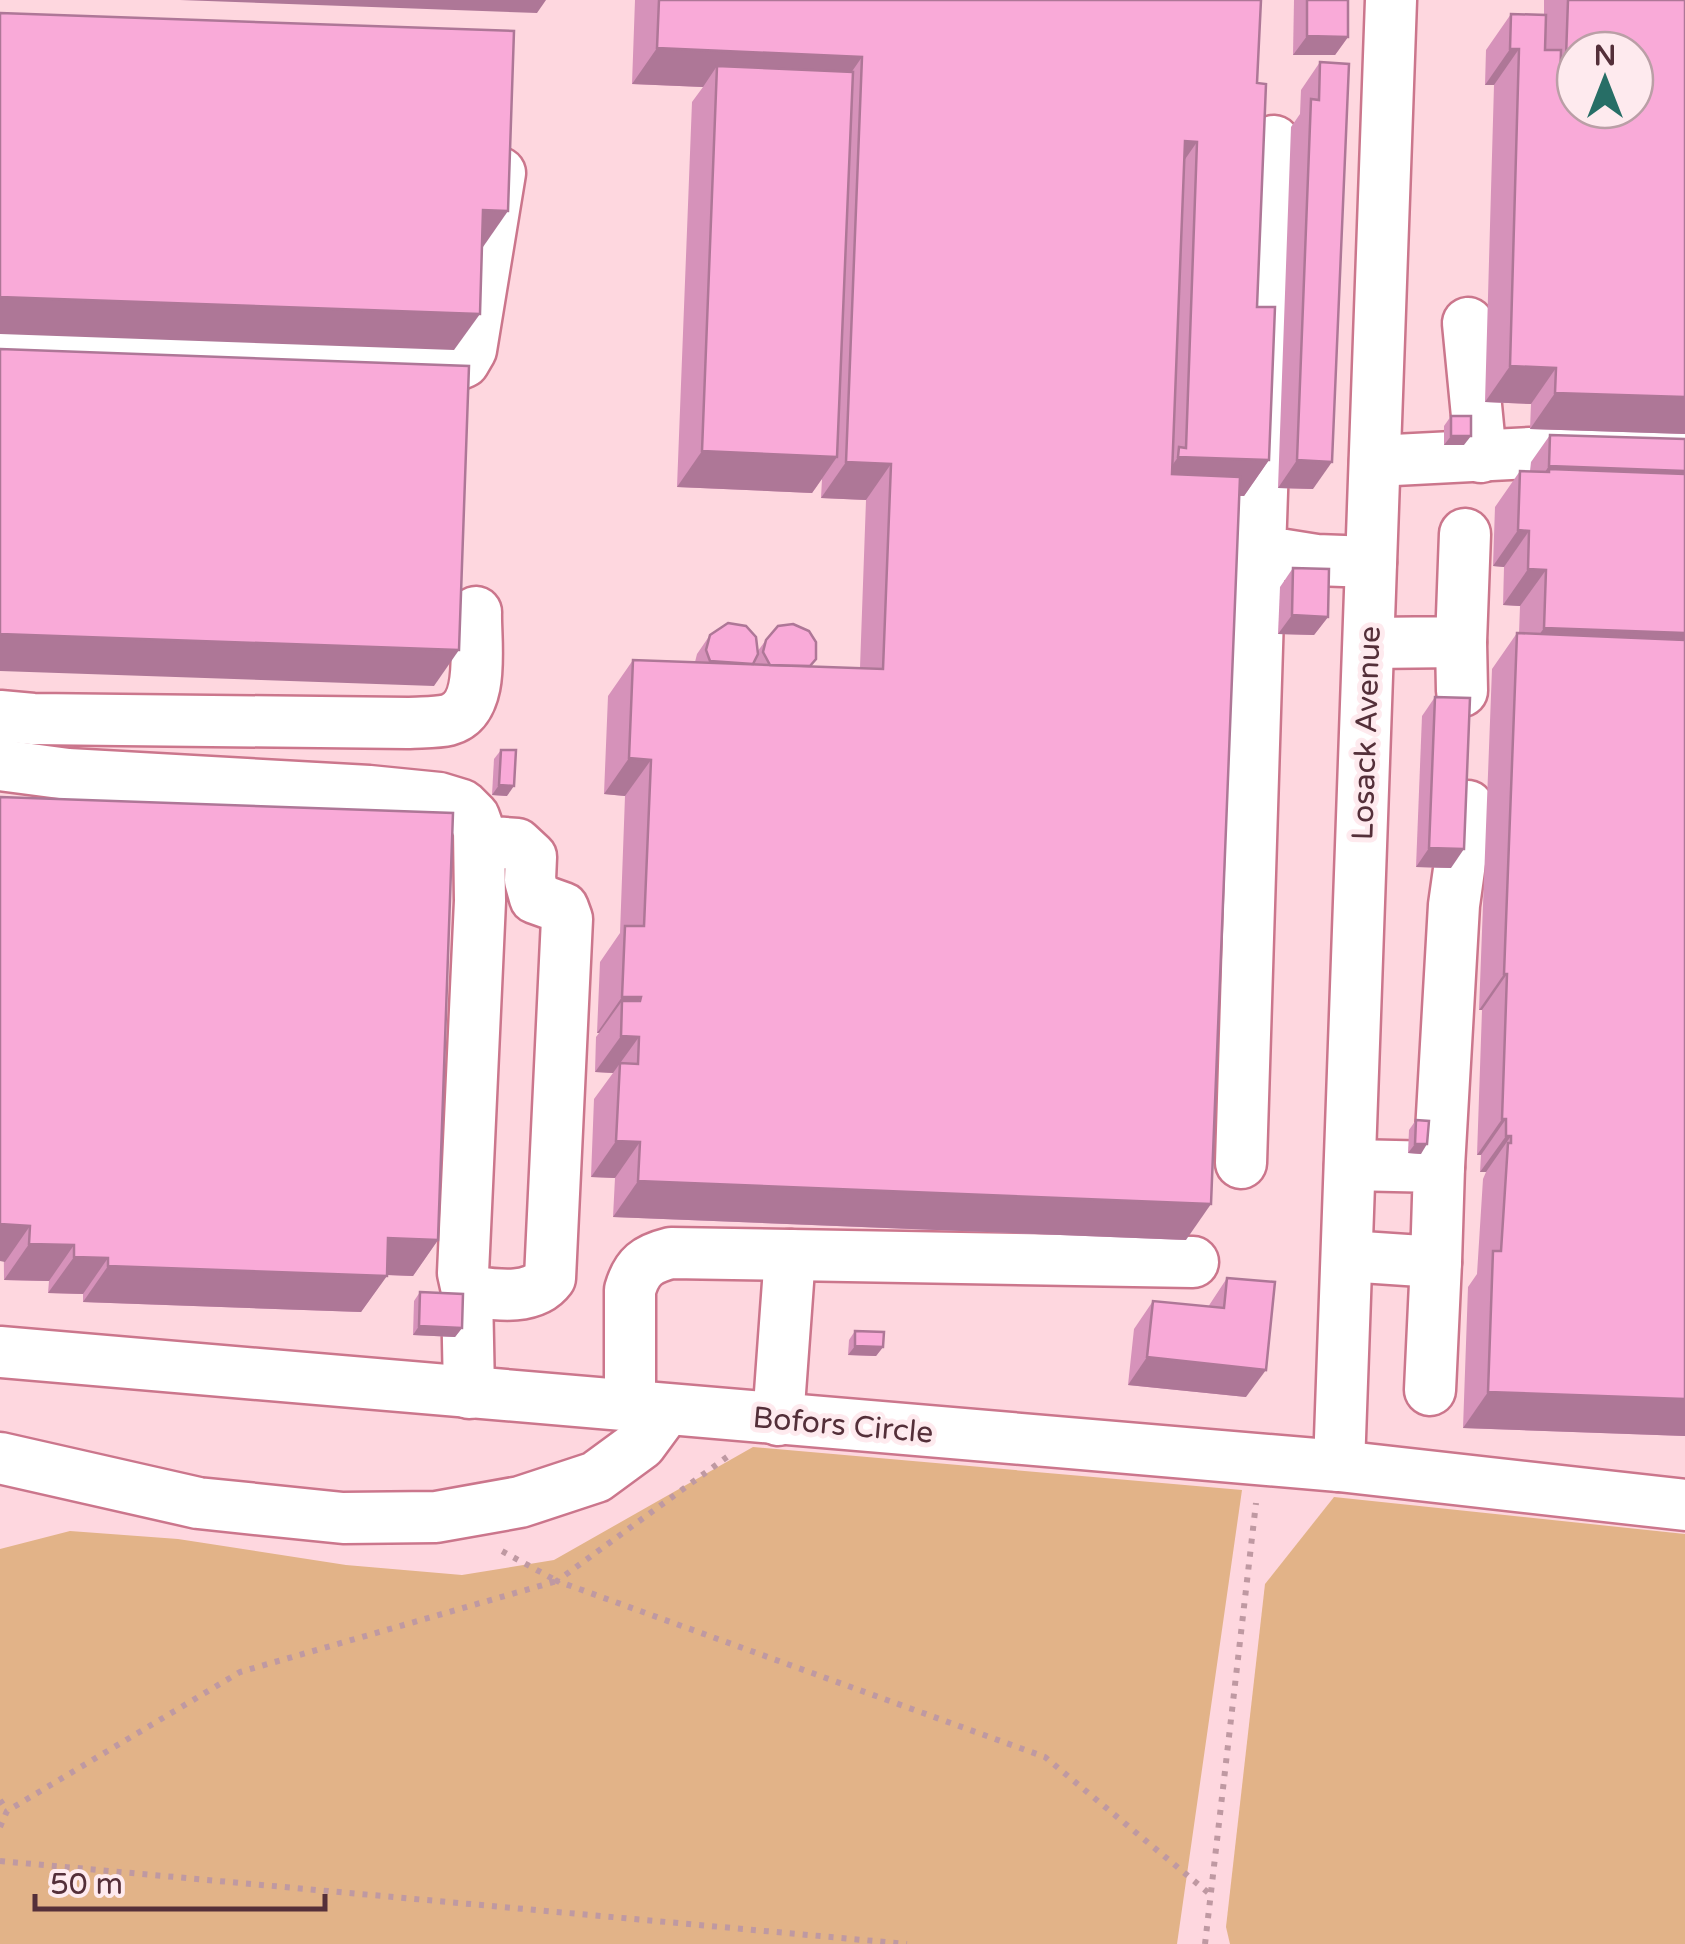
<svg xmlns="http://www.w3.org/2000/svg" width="1685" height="1944" font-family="'Varela Round',sans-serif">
<rect width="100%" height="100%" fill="#fed7df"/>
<g fill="#e2b388">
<polygon points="753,1447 1242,1490 1177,1944 0,1944 0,1549 70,1531 178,1539 346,1565 462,1575 554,1560"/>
<polygon points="1334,1497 1685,1534 1685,1944 1230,1944 1226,1927 1265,1584"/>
</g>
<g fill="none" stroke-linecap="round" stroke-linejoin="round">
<g stroke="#cb768c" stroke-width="55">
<g id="minor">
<polyline points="1274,141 1260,551 1316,560 1371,562"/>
<polyline points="1468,323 1481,457"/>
<polyline points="0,346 450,368 464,362 471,350 500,173"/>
<polyline points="1375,461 1530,453 1685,458"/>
<polyline points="1461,642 1462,691"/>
<polyline points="1369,643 1461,642 1465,534"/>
<path d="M0 716 33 719 408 723C420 722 436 723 448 720 487 710 475 643 476 612"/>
<path d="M0 765 68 774 369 791 439 798 462 805 474 817 479 831 480 901 463 1273 467 1291C492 1294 532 1302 550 1278L567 919 563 908 535 898 530 880 531 857 517 844 480 841"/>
<polyline points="1241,1163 1260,551"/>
<polyline points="1439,1167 1454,905 1468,806"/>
<polyline points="1347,1256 1436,1262 1439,1167 1350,1165"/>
<polyline points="467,1291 469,1393"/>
<polyline points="0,1352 1339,1466 1685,1505"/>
<polyline points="1430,1390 1436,1262"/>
<path d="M630 1407V1290C637 1266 647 1259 671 1253L1193 1262"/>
<polyline points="778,1420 790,1255"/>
<polyline points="0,1458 198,1503 343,1518 436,1517 520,1502 596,1477 641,1444 666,1410"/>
<polyline points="1339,1466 1391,0"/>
</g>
</g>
<g stroke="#bf99a2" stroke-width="6" stroke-dasharray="5 8" stroke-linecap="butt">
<polyline points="727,1457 557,1581 1045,1757 1211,1895"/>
<polyline points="0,1800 7,1811"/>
<polyline points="0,1827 7,1811 240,1672 557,1581 500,1550"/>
<polyline points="0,1861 907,1944"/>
<polyline points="1205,1944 1256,1503"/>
</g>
<use href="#minor" stroke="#fff" stroke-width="50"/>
</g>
<g fill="#d692ba">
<polygon points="635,0 1261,0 1257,83 1257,307 1269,460 1244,496 1239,496 1186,1240 613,1217 615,1178 591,1177 594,1099 613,1073 595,1072 596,1037 599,1033 597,1033 600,962 620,933 625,796 604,794 608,696 633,660 695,662 697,654 710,635 757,652 766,640 810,666 860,668 866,500 821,498 822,479 812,493 677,487 692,102 703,87 632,84"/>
<polygon points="1294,0 1348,0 1348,37 1335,55 1293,55"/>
<polygon points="1544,0 1685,0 1685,434 1530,429 1531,404 1485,402 1494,85 1485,85 1486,50 1511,14 1544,15"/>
<polygon points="1320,62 1313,489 1278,488 1291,127 1300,114 1301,90"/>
<polygon points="1451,416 1464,445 1444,445 1444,426"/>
<polygon points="1550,435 1685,1436 1463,1428 1468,1287 1477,1274 1483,1179 1486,1172 1480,1172 1481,1155 1477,1155 1482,1010 1479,1010 1492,669 1517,633 1519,634 1520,606 1503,605 1504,567 1493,566 1495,507 1520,471 1530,471 1531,462"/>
<polygon points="1293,568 1328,617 1314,635 1278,634 1280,587"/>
<polygon points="1435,697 1451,868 1416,867 1422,716"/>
<polygon points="501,750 507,796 492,795 494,759"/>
<polygon points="0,797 438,1240 413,1276 387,1275 361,1312 83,1302 83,1294 48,1293 49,1281 4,1280"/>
<polygon points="1416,1120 1421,1154 1408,1153 1409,1130"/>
<polygon points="1227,1278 1246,1397 1128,1385 1134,1329 1153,1301 1208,1307"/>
<polygon points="420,1292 462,1328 455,1337 413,1335 414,1301"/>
<polygon points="855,1331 883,1347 876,1356 848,1355 849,1340"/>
</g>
<g fill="#ae7797">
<polygon points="180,0 546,0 537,13"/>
<polygon points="1307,36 1348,37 1335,55 1293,55"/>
<polygon points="657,48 862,57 837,93 717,66 703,87 632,84"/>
<polygon points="1510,49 1519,49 1494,85 1485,85"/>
<polygon points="1185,141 1197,142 1172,178"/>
<polygon points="483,210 508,211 483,247 458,246"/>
<polygon points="0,297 480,314 454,350 0,334"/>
<polygon points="1510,366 1556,368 1531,404 1485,402"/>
<polygon points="1555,393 1685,397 1685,434 1530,429"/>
<polygon points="1451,436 1471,436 1464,445 1444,445"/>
<polygon points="702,451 837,457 812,493 677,487"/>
<polygon points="1178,457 1269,460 1244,496 1153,493"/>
<polygon points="1297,460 1332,462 1313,489 1278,488"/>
<polygon points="846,462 891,464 866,500 821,498"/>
<polygon points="1549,466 1685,471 1685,499 1549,472 1549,469 1532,494 1530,494"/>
<polygon points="1518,530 1529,531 1504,567 1493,566"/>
<polygon points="1528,569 1546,570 1520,606 1503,605"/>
<polygon points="1292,615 1328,617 1314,635 1278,634"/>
<polygon points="1544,628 1685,633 1685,670 1518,664"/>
<polygon points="0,634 459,650 434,686 0,671"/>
<polygon points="629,758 651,760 625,796 604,794"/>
<polygon points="499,785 514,786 507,796 492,795"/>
<polygon points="1429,848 1464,849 1451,868 1416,867"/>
<polygon points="1504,974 1507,974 1482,1010 1479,1010"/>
<polygon points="622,997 641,997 621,1026 622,1001 599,1033 597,1033"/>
<polygon points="621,1036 639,1037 613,1073 595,1072"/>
<polygon points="1502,1119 1506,1119 1481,1155 1477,1155"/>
<polygon points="1506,1136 1511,1136 1486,1172 1480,1172"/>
<polygon points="616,1141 640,1142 615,1178 591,1177"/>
<polygon points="1415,1144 1427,1144 1421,1154 1408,1153"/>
<polygon points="638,1181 1211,1204 1186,1240 613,1217"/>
<polygon points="0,1224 30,1226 5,1262 0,1261"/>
<polygon points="388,1238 438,1240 413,1276 363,1274"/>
<polygon points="29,1244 74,1245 49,1281 4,1280"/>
<polygon points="74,1257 108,1258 83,1294 48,1293"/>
<polygon points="108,1266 387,1276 361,1312 83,1302"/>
<polygon points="419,1326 462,1328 455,1337 413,1335"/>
<polygon points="855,1346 883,1347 876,1356 848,1355"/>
<polygon points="1147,1357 1266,1370 1246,1397 1128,1385"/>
<polygon points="1488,1392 1685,1399 1685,1436 1463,1428"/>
</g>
<g fill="#f9aad8" stroke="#ae7797" stroke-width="2.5" fill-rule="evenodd">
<polygon points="659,0 1261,0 1257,83 1266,84 1257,307 1275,307 1269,460 1178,457 1179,447 1186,448 1197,142 1185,141 1172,474 1240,477 1211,1204 638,1181 640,1142 616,1141 620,1063 638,1064 639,1037 621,1036 622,1001 640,1001 641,997 622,997 625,926 644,926 651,760 629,758 633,660 883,669 891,464 846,462 862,57 657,48"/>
<polygon points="1307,0 1348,0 1348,37 1307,36"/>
<path d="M1568 0H1685V397L1555 393 1556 368 1510 366 1519 49H1510L1511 14 1546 15 1545 50H1561L1560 86H1565ZM1575 50H1635V110H1575Z"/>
<polygon points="0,13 514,31 508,211 483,210 480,314 0,297"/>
<polygon points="1320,62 1349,64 1332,462 1297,460 1311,99 1319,100"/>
<polygon points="717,66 853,72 837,457 702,451"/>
<polygon points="0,349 469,366 459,650 0,634"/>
<rect x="1451" y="416" width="20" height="20"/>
<polygon points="1550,435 1685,439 1685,471 1549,466"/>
<polygon points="1549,469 1685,474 1685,633 1544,628 1546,570 1528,569 1529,531 1518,530 1520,471 1549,472"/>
<polygon points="1293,568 1329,569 1328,617 1292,615"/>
<polygon points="728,623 746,626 756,637 758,654 753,664 710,661 706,650 710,635"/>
<polygon points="793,624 809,631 816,642 816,659 810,666 770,665 763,652 766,640 778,626"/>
<polygon points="1517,633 1685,640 1685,1399 1488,1392 1493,1251 1501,1251 1508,1143 1511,1143 1511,1136 1506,1136 1506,1119 1502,1119 1507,974 1504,974"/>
<polygon points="1435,697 1470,698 1464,849 1429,848"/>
<polygon points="501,750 516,750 514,786 499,785"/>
<polygon points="0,797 453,813 438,1240 388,1238 387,1276 108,1266 108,1258 74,1257 74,1245 29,1244 30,1226 0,1224"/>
<polygon points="1416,1120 1429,1121 1427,1144 1415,1144"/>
<polygon points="1227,1278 1275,1282 1266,1370 1147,1357 1153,1301 1224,1308"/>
<polygon points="420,1292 463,1294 462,1328 419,1326"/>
<polygon points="855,1331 884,1332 883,1347 855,1346"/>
</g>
<g text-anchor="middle" stroke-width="10" stroke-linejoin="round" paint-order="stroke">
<g font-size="30" fill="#542f39" stroke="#feeaee">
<text transform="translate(1366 733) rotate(-88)" y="10">Losack Avenue</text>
<text transform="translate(843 1425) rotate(5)" y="10">Bofors Circle</text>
</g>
</g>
<g transform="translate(1605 80)"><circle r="48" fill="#feeaee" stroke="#ba9fa6" stroke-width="2.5"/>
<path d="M0-8L18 38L0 25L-18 38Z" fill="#276e66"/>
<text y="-15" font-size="28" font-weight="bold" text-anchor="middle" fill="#542f39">N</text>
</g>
<path d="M35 1894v15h290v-15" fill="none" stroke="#542f39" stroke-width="5"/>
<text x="50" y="1894" font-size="30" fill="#542f39" stroke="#feeaee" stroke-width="8" paint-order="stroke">50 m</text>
</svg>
